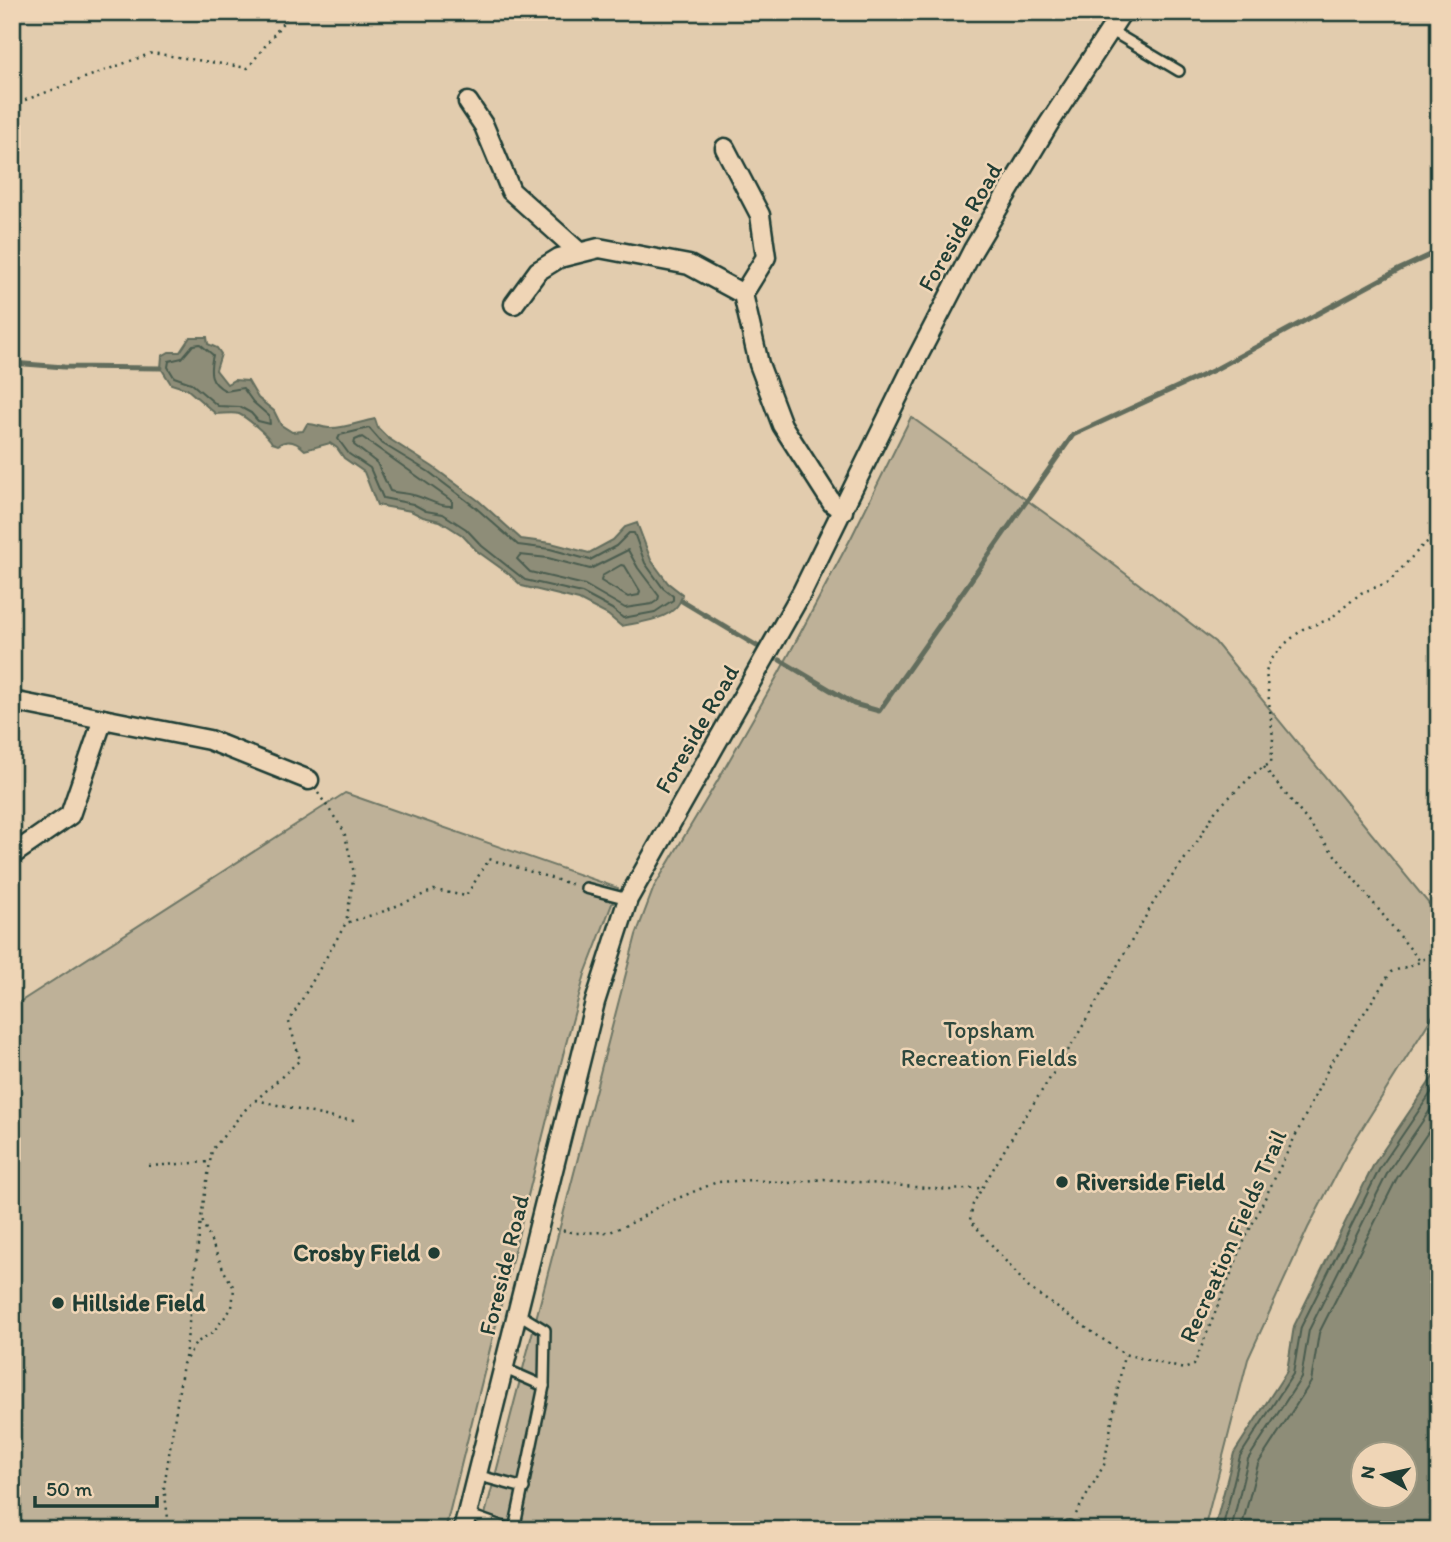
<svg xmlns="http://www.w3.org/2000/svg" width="1451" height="1542" font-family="Itim,sans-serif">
<rect width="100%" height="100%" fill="#e2ccae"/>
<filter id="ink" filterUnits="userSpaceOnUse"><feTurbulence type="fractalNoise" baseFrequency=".0143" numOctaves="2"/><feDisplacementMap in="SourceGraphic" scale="14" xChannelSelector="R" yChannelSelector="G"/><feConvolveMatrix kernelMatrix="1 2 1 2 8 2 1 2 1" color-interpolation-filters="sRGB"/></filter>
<g filter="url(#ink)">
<g fill="#beb198" stroke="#6e7766" stroke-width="2">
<polygon points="911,417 1067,529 1215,642 1439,916 1439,1006 1349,1149 1308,1228 1248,1359 1204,1530 481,1530 636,935 654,887 718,780 779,673 851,538"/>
<polygon points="345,793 618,888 585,974 564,1051 445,1530 12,1530 12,1007"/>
</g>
<g fill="#8e8d78" stroke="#626d5d" stroke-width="2" fill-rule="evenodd">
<path d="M190 337H207L208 344 217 348 221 354 216 370 227 384 234 380 248 381 258 398 274 411 281 425 292 432 303 431 307 424C315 423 320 428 329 428 344 429 359 422 375 419L378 428 388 438 433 467 479 501 521 539 551 543 589 553 613 540 625 527 637 523 651 560 668 583 682 594C679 620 640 622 621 626L608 615 579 600 522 586 509 574 477 551 462 535 440 521 423 517 411 511 377 505 364 472 344 458 337 448 330 443 305 450C297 442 288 438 278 445L272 443C269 436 246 417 239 414 232 412 223 414 216 414L187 389 171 384 161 368 162 356 169 352H180Z"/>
<path d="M1439 1068V1530H1214L1234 1453 1287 1371 1294 1326 1374 1164ZM1364 1454H1406V1496H1364Z"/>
</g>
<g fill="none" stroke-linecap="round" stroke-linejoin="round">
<g stroke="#4b5d4f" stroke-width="2">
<path d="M200 344 213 355C209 372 209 382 226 391L243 388 253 402 269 416 270 424 258 421 251 413 240 407 218 406 191 383 174 377 168 367 169 361 182 358 193 345Z"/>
<polygon points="369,428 383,444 429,472 475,507 518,545 550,549 590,560 616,546 629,533 634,533 645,563 663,588 673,596 673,600 655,612 623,618 612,609 582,593 525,580 482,546 466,529 443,514 426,511 413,504 383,498 370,468 349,454 338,439 340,435"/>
<path d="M362 437 452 501V506C438 507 427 498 413 495 405 493 397 493 390 491L377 463 354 445 355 440Z"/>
<polygon points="628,550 638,568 659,596 658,600 652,604 625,608 585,585 530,572 517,559 520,555 548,558 590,569"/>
<polygon points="621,565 625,566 640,591 639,595 628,597 601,581 602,576"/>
<polyline points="1222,1530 1240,1456 1293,1374 1301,1327 1380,1168 1439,1081"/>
<polyline points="1231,1530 1248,1459 1301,1378 1309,1330 1388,1172 1439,1097"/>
<polyline points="1241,1530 1258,1464 1311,1382 1319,1333 1397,1178 1439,1116"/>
</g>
<g stroke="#626d5d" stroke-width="5">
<polyline points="12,363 64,367 161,368"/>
<polyline points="682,601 757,646"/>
<polyline points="780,660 854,704 879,711 1073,435 1214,370 1400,269 1439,251"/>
</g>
<g stroke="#1f3d34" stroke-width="14">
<g id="service">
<polyline points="1110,30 1179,71"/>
<polyline points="586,888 628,899"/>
<polyline points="503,1368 544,1386"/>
<polyline points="476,1475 524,1488"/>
<polyline points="467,1514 512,1530"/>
<polyline points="514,1530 544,1386 545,1330 517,1313"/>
<polyline points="1065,1530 1069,1526"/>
</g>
</g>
<g stroke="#1f3d34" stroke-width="23">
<g id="minor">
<polyline points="468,102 484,126 511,191 579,252"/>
<polyline points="725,148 760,215 766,257 743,294"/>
<polyline points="514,304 538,271 559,258 599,248 689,265 743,294 759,364 782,425 832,503 843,511"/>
<polyline points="12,701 209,740 309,780"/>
<polyline points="12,855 70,815 103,719"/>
<polyline points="463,1530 595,1002 628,899 802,592 914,364 973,250 1048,125 1122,12"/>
</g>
</g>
<g stroke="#1f3d34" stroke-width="2.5" stroke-dasharray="2 5" stroke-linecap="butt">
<polyline points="12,105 152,53 248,68 285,20 287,12"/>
<polyline points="1439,534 1423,545 1389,582 1361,593 1330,619 1303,629 1286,643 1270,661 1266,672 1273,738 1271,763 1257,771 1216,810 1197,842 1155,900 1073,1043 1015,1132 982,1188 973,1204 970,1220 1029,1288 1124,1354 1184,1369 1194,1365 1245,1239 1330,1065 1391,972 1420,962 1439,946"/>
<polyline points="1264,767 1420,961"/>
<polyline points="318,793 344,831 354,873 346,923"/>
<polyline points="256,1100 338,1119 354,1120"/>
<polyline points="149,1166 209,1162"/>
<polyline points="556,1229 575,1233 610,1232 636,1221 659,1206 717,1182 754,1180 788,1183 824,1179 950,1190 981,1188"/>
<polyline points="185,1358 201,1219"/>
<polyline points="1076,1514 1104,1465 1124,1355"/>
<polyline points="171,1530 169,1526 164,1487 183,1364 196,1343 213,1332 232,1308 234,1288 224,1271 201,1218 212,1150 245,1110 300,1060 289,1022 346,923 382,912 434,890 466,896 489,859 574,885"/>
</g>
<use href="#service" stroke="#efd5b6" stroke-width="9"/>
<use href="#minor" stroke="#efd5b6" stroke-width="18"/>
</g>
</g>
<g fill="#1f3d34" stroke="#efd5b6" stroke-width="2.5">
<circle cx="1062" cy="1182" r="7"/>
<circle cx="434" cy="1253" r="7"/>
<circle cx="58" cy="1303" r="7"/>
</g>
<g text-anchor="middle" stroke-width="5" stroke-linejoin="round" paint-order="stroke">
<g font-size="24" fill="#1f3d34" stroke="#efd5b6">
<text transform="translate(960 227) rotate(-60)" y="8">Foreside Road</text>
<text transform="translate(697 729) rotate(-60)" y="8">Foreside Road</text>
<text transform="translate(1233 1236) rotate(-66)" y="8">Recreation Fields Trail</text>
<text transform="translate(504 1265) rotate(-76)" y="8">Foreside Road</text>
</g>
<g font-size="24" fill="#2f493e" stroke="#efd5b6">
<text x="989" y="1038">Topsham<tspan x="989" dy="28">Recreation Fields</tspan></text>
</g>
<g font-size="24" font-weight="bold" fill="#1f3d34" stroke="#efd5b6" text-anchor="start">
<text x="1076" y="1190">Riverside Field</text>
<text x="420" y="1261" text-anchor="end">Crosby Field</text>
<text x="72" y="1311">Hillside Field</text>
</g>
</g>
<rect width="1451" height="1542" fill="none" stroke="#efd5b6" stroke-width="42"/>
<rect x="21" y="21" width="1409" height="1500" fill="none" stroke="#1f3d34" stroke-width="2.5" filter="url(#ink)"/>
<g transform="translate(1384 1475) rotate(279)"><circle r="33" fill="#efd5b6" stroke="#9c9882" stroke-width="2"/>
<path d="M0-5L12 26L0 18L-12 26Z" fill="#1f3d34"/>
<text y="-10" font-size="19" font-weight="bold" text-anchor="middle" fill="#1f3d34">N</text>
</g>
<path d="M35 1496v10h122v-10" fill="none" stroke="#1f3d34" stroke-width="3.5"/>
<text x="46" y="1496" font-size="21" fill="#1f3d34" stroke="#efd5b6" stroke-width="5" paint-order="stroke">50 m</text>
</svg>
